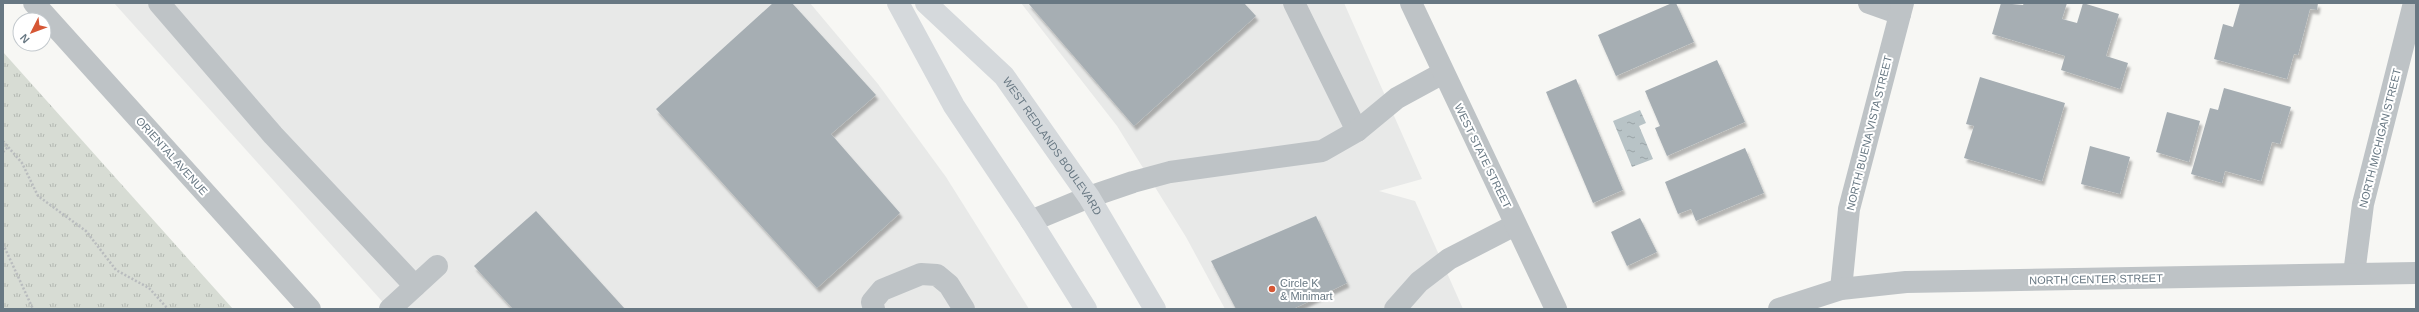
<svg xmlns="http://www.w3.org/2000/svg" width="2419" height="312" font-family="Helvetica,sans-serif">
<defs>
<pattern id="park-tufts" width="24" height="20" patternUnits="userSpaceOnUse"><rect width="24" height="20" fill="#d7dcd4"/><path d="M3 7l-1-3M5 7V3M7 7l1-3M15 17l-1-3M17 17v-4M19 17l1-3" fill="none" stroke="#b2b7b1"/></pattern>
<pattern id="water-ripples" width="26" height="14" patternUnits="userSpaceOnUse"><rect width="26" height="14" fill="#b8c3c6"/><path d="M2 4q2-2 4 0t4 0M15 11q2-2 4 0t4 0" fill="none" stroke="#99a3a6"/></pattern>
<filter id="shadow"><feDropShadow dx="2.5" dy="4.5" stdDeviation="1" flood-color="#0004"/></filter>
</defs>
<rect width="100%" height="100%" fill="#f7f7f4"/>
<g fill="#e8e9e8">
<polygon points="114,3 810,3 878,84 946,177 1029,309 389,309"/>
<polygon points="1021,3 1344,3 1422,179 1379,191 1415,201 1463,309 1225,309 1186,237 1117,126"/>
</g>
<polygon fill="url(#park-tufts)" points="3,52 233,309 3,309"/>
<polygon fill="url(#water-ripples)" points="1640,110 1646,123 1639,126 1653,159 1632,167 1613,121"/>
<g fill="#a6aeb3" filter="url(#shadow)">
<polygon points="773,3 792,3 876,95 831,134 900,213 817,288 656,109"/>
<polygon points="1028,3 1244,3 1256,16 1134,126"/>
<polygon points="1672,3 1676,3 1694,42 1616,76 1598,35"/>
<polygon points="2001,3 2023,5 2024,3 2067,3 2062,19 2077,23 2083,3 2119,14 2106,56 2128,63 2120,89 2061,70 2065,56 1992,34"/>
<polygon points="2240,3 2318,3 2317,10 2310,9 2298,55 2294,54 2287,79 2214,59 2223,24 2233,27"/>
<polygon points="1717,60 1745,122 1667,156 1655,128 1660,126 1645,91"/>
<polygon points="1980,77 2065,103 2042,181 1964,158 1974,126 1966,124"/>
<polygon points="1576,79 1623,190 1593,203 1546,92"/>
<polygon points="2224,88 2291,107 2280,144 2272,142 2261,181 2225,171 2222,183 2191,174 2210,108 2218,110"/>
<polygon points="2167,112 2200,121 2189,162 2156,152"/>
<polygon points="2090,146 2130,157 2120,194 2081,184"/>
<polygon points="1745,148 1764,193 1696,221 1691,209 1678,214 1665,182"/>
<polygon points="536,211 625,309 513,309 474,266"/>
<polygon points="1316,216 1347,283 1293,309 1236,309 1211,261"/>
<polygon points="1640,218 1657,252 1627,266 1611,232"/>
</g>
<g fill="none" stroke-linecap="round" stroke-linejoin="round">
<g stroke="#b9bcbe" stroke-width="2.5" stroke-dasharray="2 2" stroke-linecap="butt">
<polyline points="3,141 22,163 38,196 86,231 116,270 149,288 168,309"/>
<polyline points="3,152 8,147"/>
<polyline points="3,244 33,309"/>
</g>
<g stroke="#bec3c6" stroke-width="22">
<polyline points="159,3 273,135 415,286"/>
<polyline points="1294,3 1357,131"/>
<polyline points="1031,221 1089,197 1133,182 1170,172 1322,151 1357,131 1397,98 1443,73"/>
<polyline points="390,309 437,266"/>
<polyline points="874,309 872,302 882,290 921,274 937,275 949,285 964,309"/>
<polyline points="1395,309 1419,282 1449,259 1515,225"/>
</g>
<g stroke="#bec3c6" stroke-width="22">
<polyline points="34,3 310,309"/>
<polyline points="1869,3 1900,14"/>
<polyline points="2354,274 2363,204 2414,3"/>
<polyline points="1841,289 1849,209 1903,3"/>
</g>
<g stroke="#bec3c6" stroke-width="22">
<polyline points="1411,3 1556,309"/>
<polyline points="1779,309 1841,289 1906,282 2416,273"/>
</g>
<g stroke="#d5d9dc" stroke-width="22">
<polyline points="898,3 954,106 1031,221 1086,309"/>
<path id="s1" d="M926 3 1004 76 1089 197 1155 309"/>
</g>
</g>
<circle fill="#d65735" stroke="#fff" stroke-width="1.5" cx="1272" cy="289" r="4"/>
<g text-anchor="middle" stroke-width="4" stroke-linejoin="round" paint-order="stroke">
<g font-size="11" fill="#687883" stroke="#fff">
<text transform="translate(1869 133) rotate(-76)" y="4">NORTH BUENA VISTA STREET</text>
<text transform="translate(2380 138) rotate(-76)" y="4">NORTH MICHIGAN STREET</text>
<text dy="4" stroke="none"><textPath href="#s1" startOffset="192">WEST REDLANDS BOULEVARD</textPath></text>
<text transform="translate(172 156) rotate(48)" y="4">ORIENTAL AVENUE</text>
<text transform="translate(1483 156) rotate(64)" y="4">WEST STATE STREET</text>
<text transform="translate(2096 279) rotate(-1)" y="4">NORTH CENTER STREET</text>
</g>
<g font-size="11" fill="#687883" stroke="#fff" text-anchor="start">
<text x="1280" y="287">Circle K<tspan x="1280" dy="13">&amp; Minimart</tspan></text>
</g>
</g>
<rect width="2419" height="312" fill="none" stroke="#687883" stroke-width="8"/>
<g transform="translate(32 32) rotate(228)"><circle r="19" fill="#ffffff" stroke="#c3c9cd"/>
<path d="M0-3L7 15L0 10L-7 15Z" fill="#d65735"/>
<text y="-6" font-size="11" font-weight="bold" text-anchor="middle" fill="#687883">N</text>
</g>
</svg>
